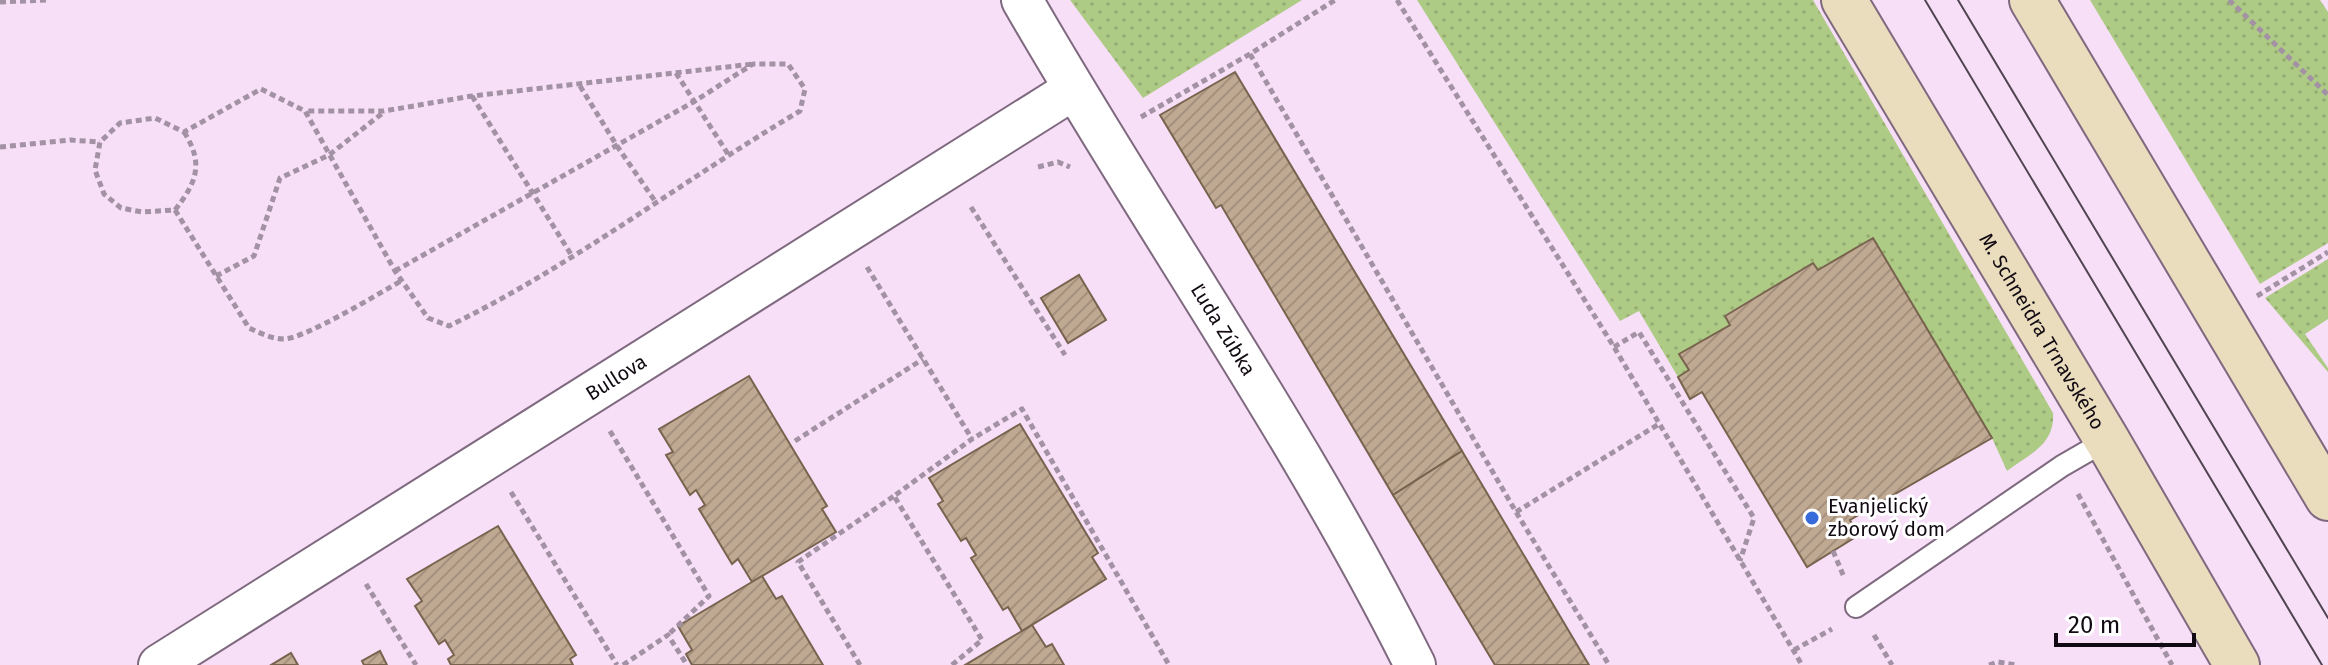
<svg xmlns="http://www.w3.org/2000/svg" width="2328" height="665" font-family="'Fira Sans',sans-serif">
<defs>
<pattern id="grass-dots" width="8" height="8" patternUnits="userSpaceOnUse" patternTransform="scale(2)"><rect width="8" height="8" fill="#aecb85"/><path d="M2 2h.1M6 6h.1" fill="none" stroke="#95ad72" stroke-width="1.8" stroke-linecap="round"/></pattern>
<pattern id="building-hatch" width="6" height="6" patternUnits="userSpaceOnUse" patternTransform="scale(2)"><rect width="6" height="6" fill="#c0a992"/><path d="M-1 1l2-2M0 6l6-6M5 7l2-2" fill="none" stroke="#a4907d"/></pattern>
</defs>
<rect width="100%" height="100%" fill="#f7dff8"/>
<g fill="url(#grass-dots)">
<polygon points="1070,0 1302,0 1143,98"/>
<path d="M1417 0H1813L2053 413C2055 445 2029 454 2007 471L1992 438 1812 263 1725 315 1730 325 1679 354 1689 370 1678 377 1639 311 1620 321Z"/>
<polygon points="2090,0 2320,0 2328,12 2328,243 2260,284"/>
<polygon points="2328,259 2328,319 2305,334 2328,368 2328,372 2265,298"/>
</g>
<g fill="url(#building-hatch)" stroke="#77634e" stroke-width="2">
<polygon points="1235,72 1462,451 1393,495 1221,205 1216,208 1160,115"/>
<polygon points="1873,238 1992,438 1850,520 1859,535 1807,567 1702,392 1690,399 1678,377 1689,370 1679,354 1730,325 1725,316 1813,263 1818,270"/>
<polygon points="1079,275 1106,320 1068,343 1041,298"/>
<polygon points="749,376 827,506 822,509 836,532 752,582 738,559 732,564 699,509 705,505 696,490 690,495 666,455 673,452 659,429"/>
<polygon points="1020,424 1098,553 1092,557 1106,579 1022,631 1008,607 1003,610 971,558 976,555 966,538 961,541 938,504 943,501 929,478"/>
<polygon points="1462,451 1589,665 1495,665 1393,495"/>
<polygon points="498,526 576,655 570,659 573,665 451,665 448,659 454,655 445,640 439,644 415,606 422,601 407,579"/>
<polygon points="762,576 776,599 782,596 823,665 692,665 686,654 692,650 678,626"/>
<polygon points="1032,625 1046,647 1052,644 1064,665 965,665"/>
<polygon points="380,651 387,665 364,665 362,661"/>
<polygon points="291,653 298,665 271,665"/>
</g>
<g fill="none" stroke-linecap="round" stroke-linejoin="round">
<g stroke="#7e697f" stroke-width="24">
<polyline id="lane" points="1856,607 2062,466 2107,440"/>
</g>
<g stroke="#7e697f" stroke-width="44">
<g id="street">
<path id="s1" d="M1022 0C1150 223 1300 434 1415 665"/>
<path id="s2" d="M159 665 1074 89"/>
</g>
</g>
<g stroke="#7e697f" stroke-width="48">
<g id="secondary">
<path id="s3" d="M1844 0 2107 440 2237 665"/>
<polyline points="2032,0 2328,498"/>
</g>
</g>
<g stroke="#a391a4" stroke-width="5" stroke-dasharray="6 4" stroke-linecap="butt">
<polyline points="1397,0 1614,347 1802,665"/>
<polyline points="2229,0 2328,95"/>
<polyline points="0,2 47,0"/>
<polyline points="1250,54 1516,512 1609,665"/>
<polyline points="676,73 728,154"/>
<polyline points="580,86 617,146 655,201"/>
<polyline points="472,96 572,256"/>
<polyline points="1141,117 1250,54 1335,0"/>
<path d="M184 132C204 163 197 182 175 210L142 212 121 208 104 194 95 170 100 142 120 123 155 118 184 132 261 89 305 111"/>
<polyline points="0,147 70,140 100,142"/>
<polyline points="1038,167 1058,162 1070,167"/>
<polyline points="971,207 1065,355"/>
<path d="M175 210 249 328C260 333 272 339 284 339 306 338 378 294 401 281"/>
<polyline points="867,267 972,439"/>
<path d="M395 271 695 101 753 64H788L805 89 800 111C682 181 572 266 449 326L428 318 395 271 305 111H384L472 96 753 64"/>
<polyline points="216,276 254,256 280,178 329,155 384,112"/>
<polyline points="2257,296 2328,252"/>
<polyline points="1614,347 1639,332 1754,518 1740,561"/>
<polyline points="610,431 709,596 668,635"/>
<polyline points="795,441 923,359"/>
<polyline points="511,492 617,665"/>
<polyline points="2078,494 2172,665"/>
<polyline points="1516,512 1659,424"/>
<polyline points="1833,551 1844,577"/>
<polyline points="366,584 416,665"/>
<polyline points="1874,635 1892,665"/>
<polyline points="1794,650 1832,629"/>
<polyline points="623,665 668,635 687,665"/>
<polyline points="860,665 798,562 894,496"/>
<polyline points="952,665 982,640 894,496 972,439 1022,409 1169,665"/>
<polyline points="1989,665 1998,662 2016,665"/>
</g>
<use href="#lane" stroke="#fff" stroke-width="20"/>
<use href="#street" stroke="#fff" stroke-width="40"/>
<use href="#secondary" stroke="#e9ddbe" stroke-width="44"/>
<g stroke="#514551" stroke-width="2">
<polyline points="1925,0 2322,665"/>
<polyline points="1958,0 2328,618"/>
</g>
</g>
<circle fill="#376ada" stroke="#fff" stroke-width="3" cx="1812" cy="518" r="8"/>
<g text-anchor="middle" stroke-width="6" stroke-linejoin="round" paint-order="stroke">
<g font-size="20" fill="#120a12" stroke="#fff">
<text dy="7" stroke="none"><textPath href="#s1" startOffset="386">Ľuda Zúbka</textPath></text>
<text dy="7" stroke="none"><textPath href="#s3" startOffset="386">M. Schneidra Trnavského</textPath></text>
<text dy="7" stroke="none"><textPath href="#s2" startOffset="540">Bullova</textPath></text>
</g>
<g font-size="20" fill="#120a12" stroke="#fff" text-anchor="start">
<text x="1828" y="513">Evanjelický<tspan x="1828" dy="23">zborový dom</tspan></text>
</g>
</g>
<path d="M2056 633v12h138v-12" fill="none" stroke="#120a12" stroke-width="4"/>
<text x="2068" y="633" font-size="24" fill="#120a12" stroke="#ffffff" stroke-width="6" paint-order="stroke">20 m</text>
</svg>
